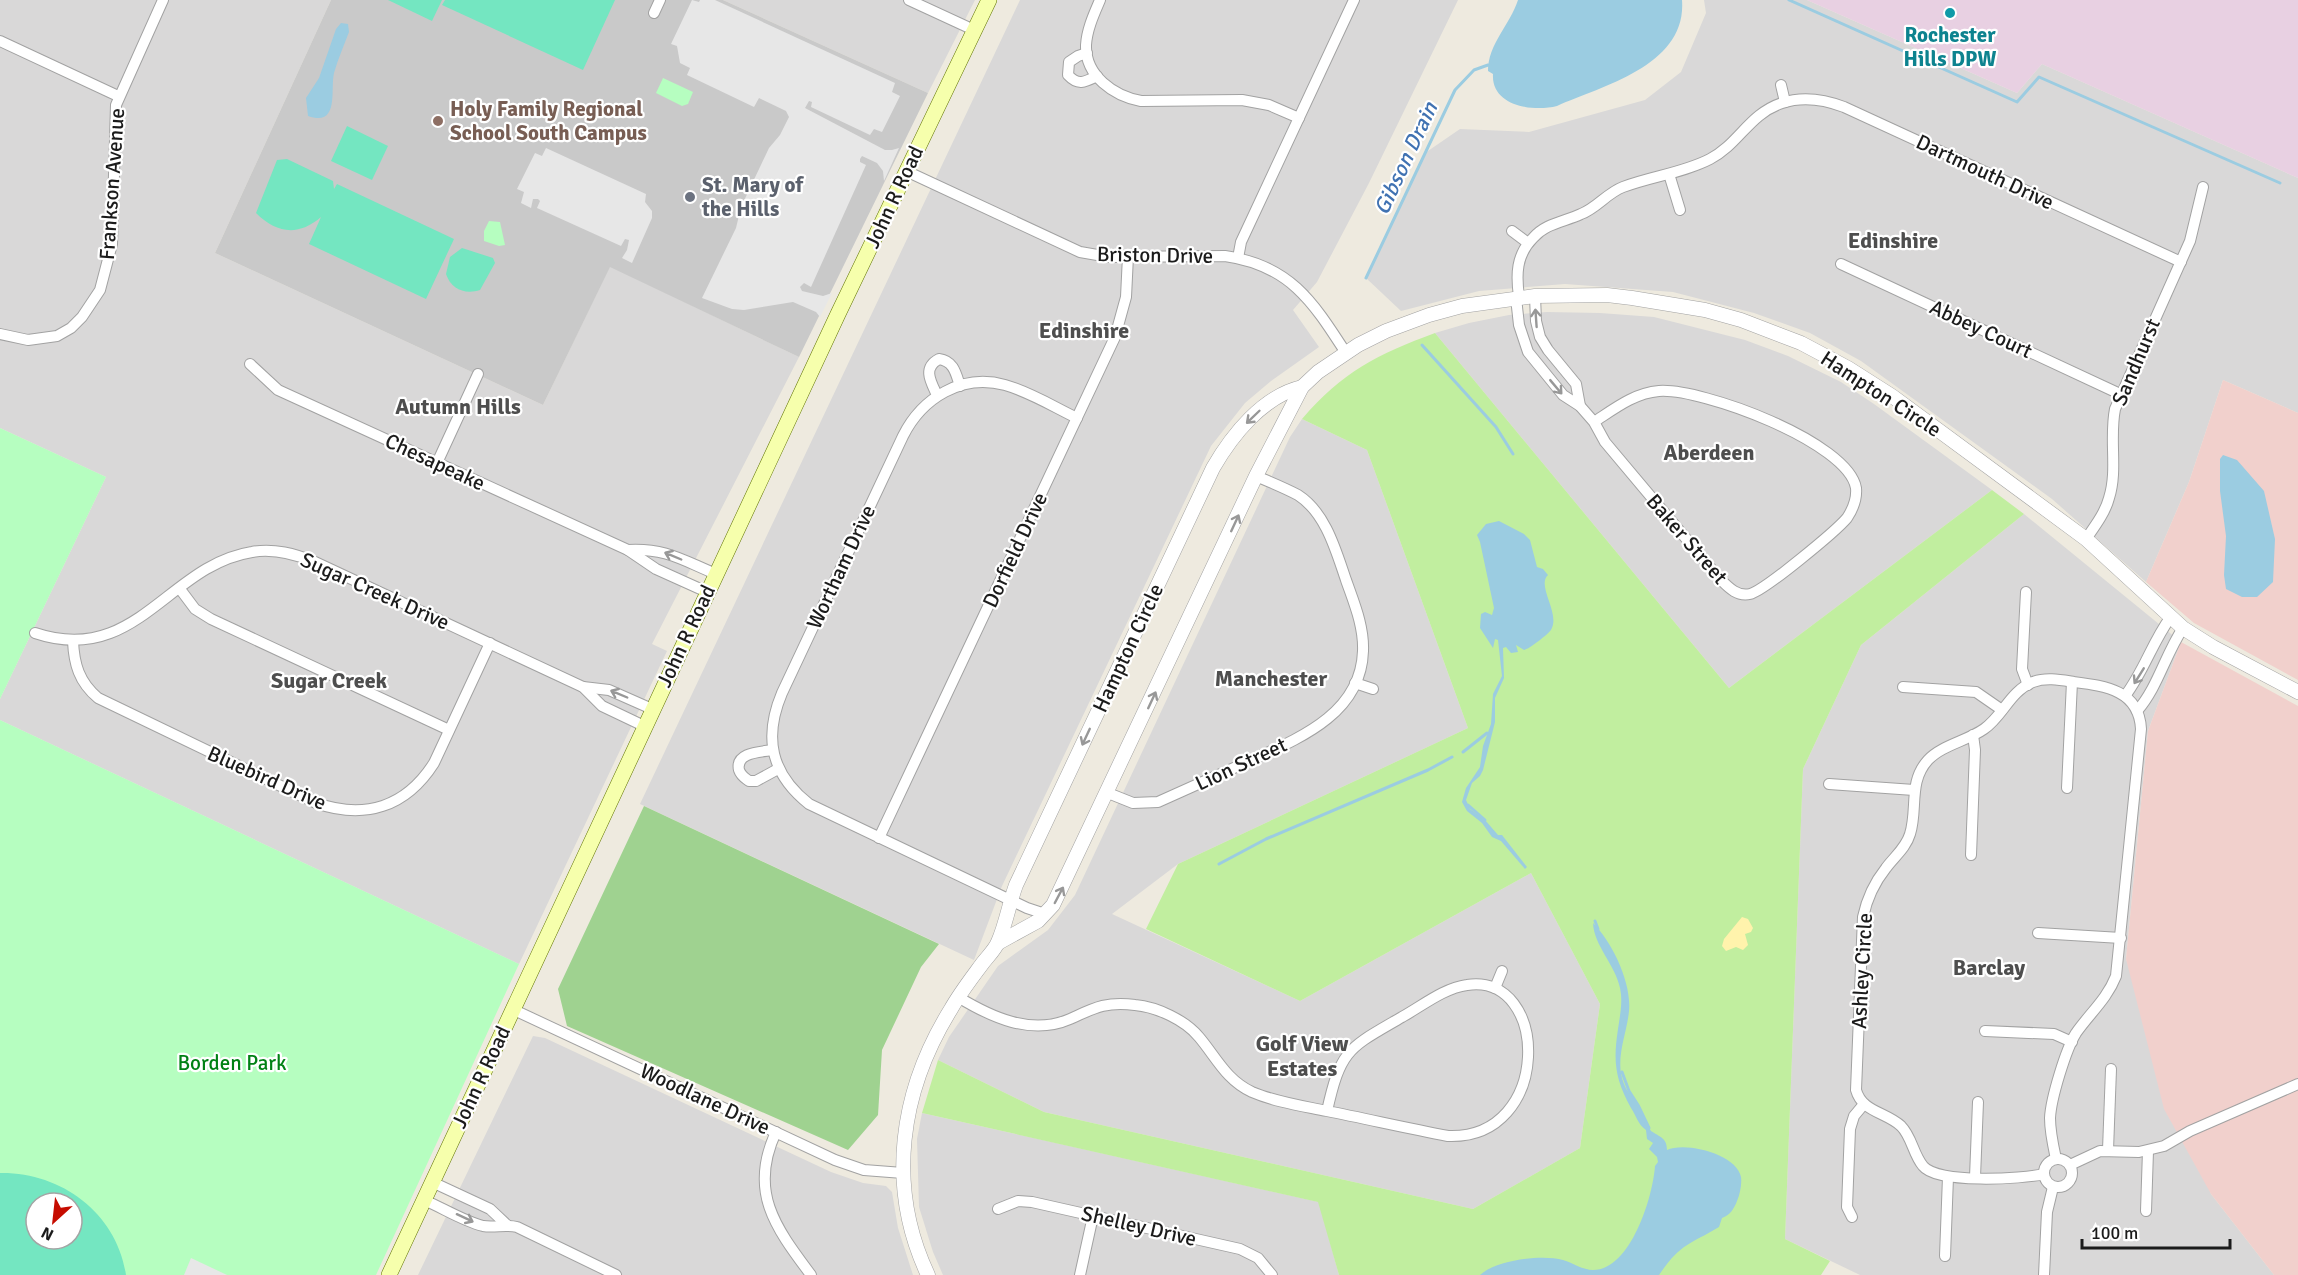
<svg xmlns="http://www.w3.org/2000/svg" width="2298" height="1275" font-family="Signika,sans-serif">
<rect width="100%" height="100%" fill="#eeeadf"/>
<g fill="#d9d8d8">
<polygon points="0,0 331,0 215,253 543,405 610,266 799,357 652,644 667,651 519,964 0,720 0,699 106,477 0,428"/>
<polygon points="723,0 975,0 928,93"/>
<polygon points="1020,0 1458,0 1369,183 1317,282 1293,310 1319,347 1271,381 1245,403 1211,446 1002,886 974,960 640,804"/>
<polygon points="1704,0 1807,0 2017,93 2042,64 2298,178 2298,413 2223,380 2189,482 2146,582 2052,499 1861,361 1810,333 1754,313 1673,292 1565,284 1479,291 1401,311 1366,278 1425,153 1460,129 1529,132 1645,100 1681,72 1706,13"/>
<polygon points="1547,312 1600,313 1654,317 1745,340 1788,356 1841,382 1874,404 1992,490 1729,688 1435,333 1469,323 1509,315"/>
<polygon points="1302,419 1367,450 1468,728 1178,864 1112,914 1300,1001 1531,873 1600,1004 1580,1148 1473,1209 1044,1112 938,1060 949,1037 998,966 1048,930 1075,895 1290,437"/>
<polygon points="2024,514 2181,642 2148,731 2126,959 2211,1194 2274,1275 1860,1275 1785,1239 1803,769 1861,645"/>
<polygon points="533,1036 545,1038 831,1172 863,1183 886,1186 892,1192 898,1228 913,1275 418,1275"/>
<polygon points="922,1113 1319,1202 1339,1275 943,1275 933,1252 919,1207 917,1139"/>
</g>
<g fill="#f1d0cc">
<polygon points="2223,380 2298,413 2298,680 2194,623 2146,582 2189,482"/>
<polygon points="2181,642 2298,706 2298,1275 2274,1275 2211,1194 2164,1109 2126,959 2148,731"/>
</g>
<polygon fill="#e8d0e2" points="1807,0 2298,0 2298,178 2042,64 2017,93"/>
<polygon fill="#c9c9c9" points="331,0 723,0 928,93 799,357 610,267 543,405 215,253"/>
<path fill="#c1ee9f" d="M1435 333 1729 688 1992 490 2024 514 1861 645 1803 769 1785 1239 1830 1261 1821 1275H1339L1318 1202 922 1113 938 1060 1044 1112 1473 1209 1580 1148 1600 1004 1531 873 1300 1001 1146 929 1178 864 1468 728 1367 450 1302 419C1342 372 1378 354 1435 333Z"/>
<polygon fill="#9fd290" points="644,806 939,944 921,967 882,1050 878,1115 848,1150 567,1026 558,989"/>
<polygon fill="#fff3ac" points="1742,917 1748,919 1753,928 1751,932 1745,934 1748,945 1743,950 1736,947 1726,951 1722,946 1724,939"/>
<g fill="#b6fec0" fill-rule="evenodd">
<polygon points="663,78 693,92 688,104 682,106 656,93"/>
<polygon points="489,221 500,222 505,245 499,246 484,241 484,231"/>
<polygon points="0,428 106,477 0,699"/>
<path d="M0 720 519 964 376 1275H0ZM36 1203H72V1239H36Z"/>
</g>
<g fill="#74e6c1" fill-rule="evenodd">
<polygon points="388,0 442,0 432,21"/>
<polygon points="445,0 615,0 583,70 442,5"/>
<polygon points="347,126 388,146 372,180 331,161"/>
<path d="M287 159 333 181 334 189 337 184 454 239 426 299 309 244 321 217C298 237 276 233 256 213L277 160Z"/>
<path d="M462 248 493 258 495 263 480 290C465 295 451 289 446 274L450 257Z"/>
<path d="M0 1173C61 1172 117 1213 126 1275H0ZM36 1203H72V1239H36Z"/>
</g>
<g fill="#e7e7e7">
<polygon points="692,0 699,2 700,0 715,0 895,83 892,92 900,96 882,132 874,129 870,135 811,107 812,102 809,101 805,108 885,150 892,150 899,148 884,181 883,171 877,163 862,156 860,159 860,162 866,165 811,287 804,283 800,287 802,291 823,296 832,293 820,317 816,312 793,302 744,310 732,309 702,298 736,228 741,207 769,148 780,135 789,117 786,111 759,98 754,107 687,75 690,68 680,63 677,46 671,44"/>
<polygon points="546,148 646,194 645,202 652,211 652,218 632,263 622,258 627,250 629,240 625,239 621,246 537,208 540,201 538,199 533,199 531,208 521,203 524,192 517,189 535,153 542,156"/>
<polygon points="191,1258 227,1275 184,1275"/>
</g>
<g fill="#9bcce1">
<path d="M1518 0H1682C1687 65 1605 85 1557 106 1533 112 1491 106 1493 74L1488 71C1488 44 1510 25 1518 0Z"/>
<path d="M341 23 348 24 349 32C344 45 338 59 334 73 330 90 340 127 308 116L306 98 319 78 336 29Z"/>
<polygon points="2223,455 2237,460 2264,491 2275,539 2273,582 2257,597 2242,597 2226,589 2224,575 2226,536 2220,491 2220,459"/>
<path d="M1499 521 1524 534 1530 540 1537 567 1543 569 1548 575C1536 586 1561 613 1551 630 1548 634 1543 637 1540 640 1534 644 1530 648 1524 650L1516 645 1518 652 1511 653 1506 647 1503 648 1504 678 1495 698V722L1483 770 1480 776 1472 783 1466 800 1470 809 1485 820 1498 835H1502L1527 867 1525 869 1501 841 1492 837 1482 823 1467 811 1462 802 1466 788 1480 767 1483 746 1491 724 1493 694 1502 676 1498 640 1495 639 1493 648 1480 628 1481 614 1485 612 1492 615 1494 608 1480 542 1477 535 1486 524Z"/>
<path d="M1593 923C1612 942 1632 983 1629 1011 1627 1034 1614 1060 1624 1084 1626 1090 1632 1097 1636 1103 1642 1112 1645 1122 1651 1131 1660 1137 1667 1138 1667 1150 1685 1141 1737 1154 1741 1177 1742 1184 1740 1194 1737 1201 1734 1209 1730 1215 1722 1218L1719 1227C1689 1245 1681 1243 1659 1275H1480C1496 1260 1542 1254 1563 1260 1573 1263 1583 1270 1593 1270 1631 1270 1653 1196 1655 1166L1658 1162 1657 1157 1649 1149 1653 1143 1647 1139 1646 1130C1637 1123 1637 1117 1631 1108 1615 1079 1613 1062 1618 1029 1620 1015 1623 1002 1620 988 1615 964 1594 946 1593 923Z"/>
</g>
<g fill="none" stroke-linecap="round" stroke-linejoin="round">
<g stroke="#9bcce1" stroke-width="3">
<polyline points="1789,0 2017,102 2039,77 2280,183"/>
<polyline points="1366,278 1455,90 1474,70 1488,65"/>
<polyline points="1422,345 1496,427 1513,454"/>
<polyline points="1463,752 1487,733"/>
<polyline points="1468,805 1485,820"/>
<polyline points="1219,864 1266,839 1428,770 1452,757"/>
<polyline points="1595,921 1598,929"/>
<polyline points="1622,1072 1629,1091 1638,1105 1649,1128"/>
</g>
<g stroke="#a2a2a2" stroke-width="12">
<g id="minor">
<polyline points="909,0 974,30"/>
<path d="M1100 0C1094 14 1087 29 1086 45 1085 76 1114 96 1141 101L1242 100 1269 105 1299 118"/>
<polyline points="654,13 660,0"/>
<polyline points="0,41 118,96"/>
<path d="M1087 53 1078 56 1069 62 1068 75C1078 86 1085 82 1097 76"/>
<polyline points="1781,85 1785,102"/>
<path d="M906 171 1080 252 1109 257 1225 256C1290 265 1313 302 1346 353"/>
<polyline points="1669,174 1680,210"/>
<polyline points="1512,231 1528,243"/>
<polyline points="1238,258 1241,242 1354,0"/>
<polyline points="1841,264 2120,394"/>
<polyline points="1535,296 1536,321 1540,337 1548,350 1576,384 1580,406"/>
<path d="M1519 297C1516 275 1516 255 1533 238 1546 223 1564 222 1581 214 1597 208 1607 193 1623 187 1652 176 1683 173 1710 159 1739 144 1749 114 1782 103 1803 96 1823 99 1844 107L2181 262"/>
<path d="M1516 298 1519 325 1528 352 1563 395 1580 406 1594 422 1605 442 1720 579C1728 587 1737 597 1750 594 1764 591 1836 531 1847 518 1853 509 1857 499 1856 488 1848 442 1702 388 1659 391 1634 393 1614 409 1594 422"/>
<polyline points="0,334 28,340 57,336 71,328 82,317 100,290 112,244 116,105 163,0"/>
<polyline points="250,364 278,390 628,550 656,569 707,592"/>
<path d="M937 395C931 382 922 368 939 359 954 361 956 374 960 386"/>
<polyline points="437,463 478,374"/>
<path d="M2086 539C2095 526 2105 513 2109 498 2118 470 2109 439 2115 409L2190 241 2203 187"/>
<path d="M628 550C666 548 682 560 716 574"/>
<polyline points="180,589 195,609 211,619 449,730"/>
<polyline points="2026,592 2022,669 2028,685"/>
<path d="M35 633C136 667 168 565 252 552 274 548 295 554 315 562L583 687 602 706 644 726"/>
<path d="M73 641C74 664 79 682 98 698L316 803C365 820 406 807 434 763L490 643"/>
<polyline points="1355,683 1373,689"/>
<polyline points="583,687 609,690 652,709"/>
<polyline points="1903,687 1976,692 2002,710"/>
<path d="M2125 696C2144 671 2152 643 2170 618"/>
<path d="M2137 711C2158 687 2165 655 2183 628"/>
<path d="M773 750C761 752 735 752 739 770 741 776 745 778 749 781H756L778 769"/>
<polyline points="1829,784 1914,790"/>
<polyline points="2067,788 2072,682"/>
<path d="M1108 793 1133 803 1158 802C1187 789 1216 776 1245 763 1295 740 1361 716 1363 651 1364 626 1354 603 1346 580 1336 551 1326 513 1298 495 1285 488 1270 482 1256 476"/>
<polyline points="879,838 1115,337 1126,297 1128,256"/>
<polyline points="1971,855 1975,750 1973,735"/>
<path d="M1045 914 1027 908 809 804C771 774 763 738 782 693L903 436C922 398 962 373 1005 385 1030 392 1054 407 1077 418"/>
<polyline points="2038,933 2121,938"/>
<polyline points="1495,988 1502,971"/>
<path d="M958 997C991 1017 1031 1036 1070 1019 1094 1008 1107 1001 1135 1005 1157 1007 1185 1020 1199 1037 1216 1057 1226 1080 1252 1092 1275 1102 1303 1106 1327 1111 1367 1119 1407 1128 1448 1136 1553 1140 1550 972 1467 985 1444 988 1422 1006 1402 1017 1349 1048 1341 1048 1327 1111"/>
<polyline points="512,1009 835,1160 864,1170 903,1173"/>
<polyline points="1985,1031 2054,1034 2072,1042"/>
<path d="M776 1132C748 1192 776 1228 811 1275"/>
<polyline points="2108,1150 2111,1069"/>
<circle cx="2058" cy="1173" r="14"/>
<polyline points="2070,1165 2100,1151 2139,1152 2164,1146 2190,1131 2298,1084"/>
<path d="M2044 1174C2022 1179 1937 1184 1923 1166 1913 1154 1912 1137 1901 1126 1886 1112 1862 1112 1856 1090L1863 917C1867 898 1874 883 1886 868 1894 857 1906 848 1910 834 1918 809 1908 782 1928 760 1942 745 1967 741 1984 729 2003 716 2010 691 2033 682 2046 677 2061 680 2074 682 2105 686 2139 690 2141 729L2116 976C2107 999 2090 1013 2076 1033 2066 1049 2051 1098 2050 1118 2050 1132 2053 1145 2056 1159"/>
<polyline points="1975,1177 1978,1102"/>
<polyline points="432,1182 490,1209 507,1225"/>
<path d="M424 1200C443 1208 463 1221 483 1226 495 1228 505 1224 517 1227L616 1275"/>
<polyline points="998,1209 1018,1201 1032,1202 1240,1249 1258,1258 1272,1275"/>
<polyline points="2146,1211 2148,1151"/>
<polyline points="1852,1217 1847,1207 1850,1129 1854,1116 1864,1104"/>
<polyline points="1945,1256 1948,1177"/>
<polyline points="1080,1275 1093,1216"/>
<polyline points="2044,1275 2047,1212 2053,1187"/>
</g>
</g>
<g stroke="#a2a2a2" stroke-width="15">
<g id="tertiary">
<polyline points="998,943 1038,921 1053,905 1256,476 1302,387 1318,372 1358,345 1386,331 1429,315 1462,306 1535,296 1607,295 1632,298 1705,310 1741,320 1801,343 1848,368 1892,396 2086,539 2183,628 2213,647 2298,692"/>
<path d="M928 1275C886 1186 900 1091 951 1009 960 993 971 979 982 964 987 957 995 950 998 942 1006 924 1009 904 1016 885L1213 468C1232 435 1263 396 1302 387"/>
</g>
</g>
<g stroke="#607400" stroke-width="16">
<polyline id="secondary" points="389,1275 838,314 989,0"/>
</g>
<use href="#minor" stroke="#fff" stroke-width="10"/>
<use href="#tertiary" stroke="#fff" stroke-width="14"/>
<use href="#secondary" stroke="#f6ffac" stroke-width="15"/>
</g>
<defs><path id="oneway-shaft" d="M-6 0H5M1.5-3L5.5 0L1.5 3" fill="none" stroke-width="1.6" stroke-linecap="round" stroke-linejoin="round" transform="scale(1.5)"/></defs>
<g stroke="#989898">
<use href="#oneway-shaft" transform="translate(1536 318) rotate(-94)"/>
<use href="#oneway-shaft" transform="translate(1556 387) rotate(50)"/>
<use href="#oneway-shaft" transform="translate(1253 417) rotate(136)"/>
<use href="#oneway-shaft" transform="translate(1235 523) rotate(-65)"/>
<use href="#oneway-shaft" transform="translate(673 556) rotate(-157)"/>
<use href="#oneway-shaft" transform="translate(2139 676) rotate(122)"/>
<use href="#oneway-shaft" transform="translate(619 694) rotate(-157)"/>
<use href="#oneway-shaft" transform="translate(1152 700) rotate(-65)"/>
<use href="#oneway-shaft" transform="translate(1086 737) rotate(115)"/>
<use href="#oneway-shaft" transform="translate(1059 895) rotate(-62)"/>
<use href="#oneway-shaft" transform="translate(465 1218) rotate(25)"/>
</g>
<circle fill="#0f9aa8" stroke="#fff" stroke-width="2" cx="1950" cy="13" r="6"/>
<circle fill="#8d6e63" stroke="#fff" stroke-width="2" cx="438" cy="121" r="6"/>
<circle fill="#6b7280" stroke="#fff" stroke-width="2" cx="690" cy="197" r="6"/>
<g text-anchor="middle" stroke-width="4.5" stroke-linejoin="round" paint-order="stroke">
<g font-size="21" font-weight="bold" fill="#0d838f" stroke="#fff">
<text x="1950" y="42">Rochester<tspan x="1950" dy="24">Hills DPW</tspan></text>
</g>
<g font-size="21" font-weight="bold" fill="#785e54" stroke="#fff" text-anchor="start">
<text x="450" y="116">Holy Family Regional<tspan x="450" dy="24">School South Campus</tspan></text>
</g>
<g font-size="21" fill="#1b1b1b" stroke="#fff">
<text transform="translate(1985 172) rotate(25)" y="7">Dartmouth Drive</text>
<text transform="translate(112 184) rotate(-86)" y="7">Frankson Avenue</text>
<text transform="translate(894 197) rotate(-65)" y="7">John R Road</text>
<text transform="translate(1155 255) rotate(1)" y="7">Briston Drive</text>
<text transform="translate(1981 329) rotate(25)" y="7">Abbey Court</text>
<text transform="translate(2136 362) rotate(-67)" y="7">Sandhurst</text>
<text transform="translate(1881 394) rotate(33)" y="7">Hampton Circle</text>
<text transform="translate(435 462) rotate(25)" y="7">Chesapeake</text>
<text transform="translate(1687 539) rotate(49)" y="7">Baker Street</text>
<text transform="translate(1015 550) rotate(-65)" y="7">Dorfield Drive</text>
<text transform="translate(841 567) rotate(-65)" y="7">Wortham Drive</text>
<text transform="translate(375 591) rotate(24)" y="7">Sugar Creek Drive</text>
<text transform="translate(686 636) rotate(-65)" y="7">John R Road</text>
<text transform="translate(1128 648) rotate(-65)" y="7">Hampton Circle</text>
<text transform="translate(1241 764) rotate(-25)" y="7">Lion Street</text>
<text transform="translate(267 778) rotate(24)" y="7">Bluebird Drive</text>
<text transform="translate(1862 971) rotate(-87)" y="7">Ashley Circle</text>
<text transform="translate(481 1077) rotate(-65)" y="7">John R Road</text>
<text transform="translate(705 1099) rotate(25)" y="7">Woodlane Drive</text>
<text transform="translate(1139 1226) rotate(13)" y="7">Shelley Drive</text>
</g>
<g font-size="21" font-weight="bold" fill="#5b616d" stroke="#fff" text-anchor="start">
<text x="702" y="192">St. Mary of<tspan x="702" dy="24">the Hills</tspan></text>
</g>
<g font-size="21" fill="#018114" stroke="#fff">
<text x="232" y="1070">Borden Park</text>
</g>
<g font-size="22" font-style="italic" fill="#4072b2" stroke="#fff">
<text transform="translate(1405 158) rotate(-65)" y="8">Gibson Drain</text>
</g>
<g font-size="22" font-weight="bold" fill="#4e4e4e" stroke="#fff">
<text x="1893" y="248">Edinshire</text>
<text x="1084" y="338">Edinshire</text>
<text x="458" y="414">Autumn Hills</text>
<text x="1709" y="460">Aberdeen</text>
<text x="1271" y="686">Manchester</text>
<text x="329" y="688">Sugar Creek</text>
<text x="1989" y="975">Barclay</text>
<text x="1302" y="1051">Golf View<tspan x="1302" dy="25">Estates</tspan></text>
</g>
</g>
<g transform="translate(54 1221) rotate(207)"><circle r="28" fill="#ffffff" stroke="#a4a4a4" stroke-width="1.5"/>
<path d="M0-4.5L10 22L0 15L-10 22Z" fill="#c60c00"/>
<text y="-9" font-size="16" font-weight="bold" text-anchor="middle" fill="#1b1b1b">N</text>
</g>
<path d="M2082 1239v9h148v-9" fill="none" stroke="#1b1b1b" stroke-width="3"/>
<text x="2091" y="1239" font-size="18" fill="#1b1b1b" stroke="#ffffff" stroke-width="4.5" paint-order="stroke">100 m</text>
</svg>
